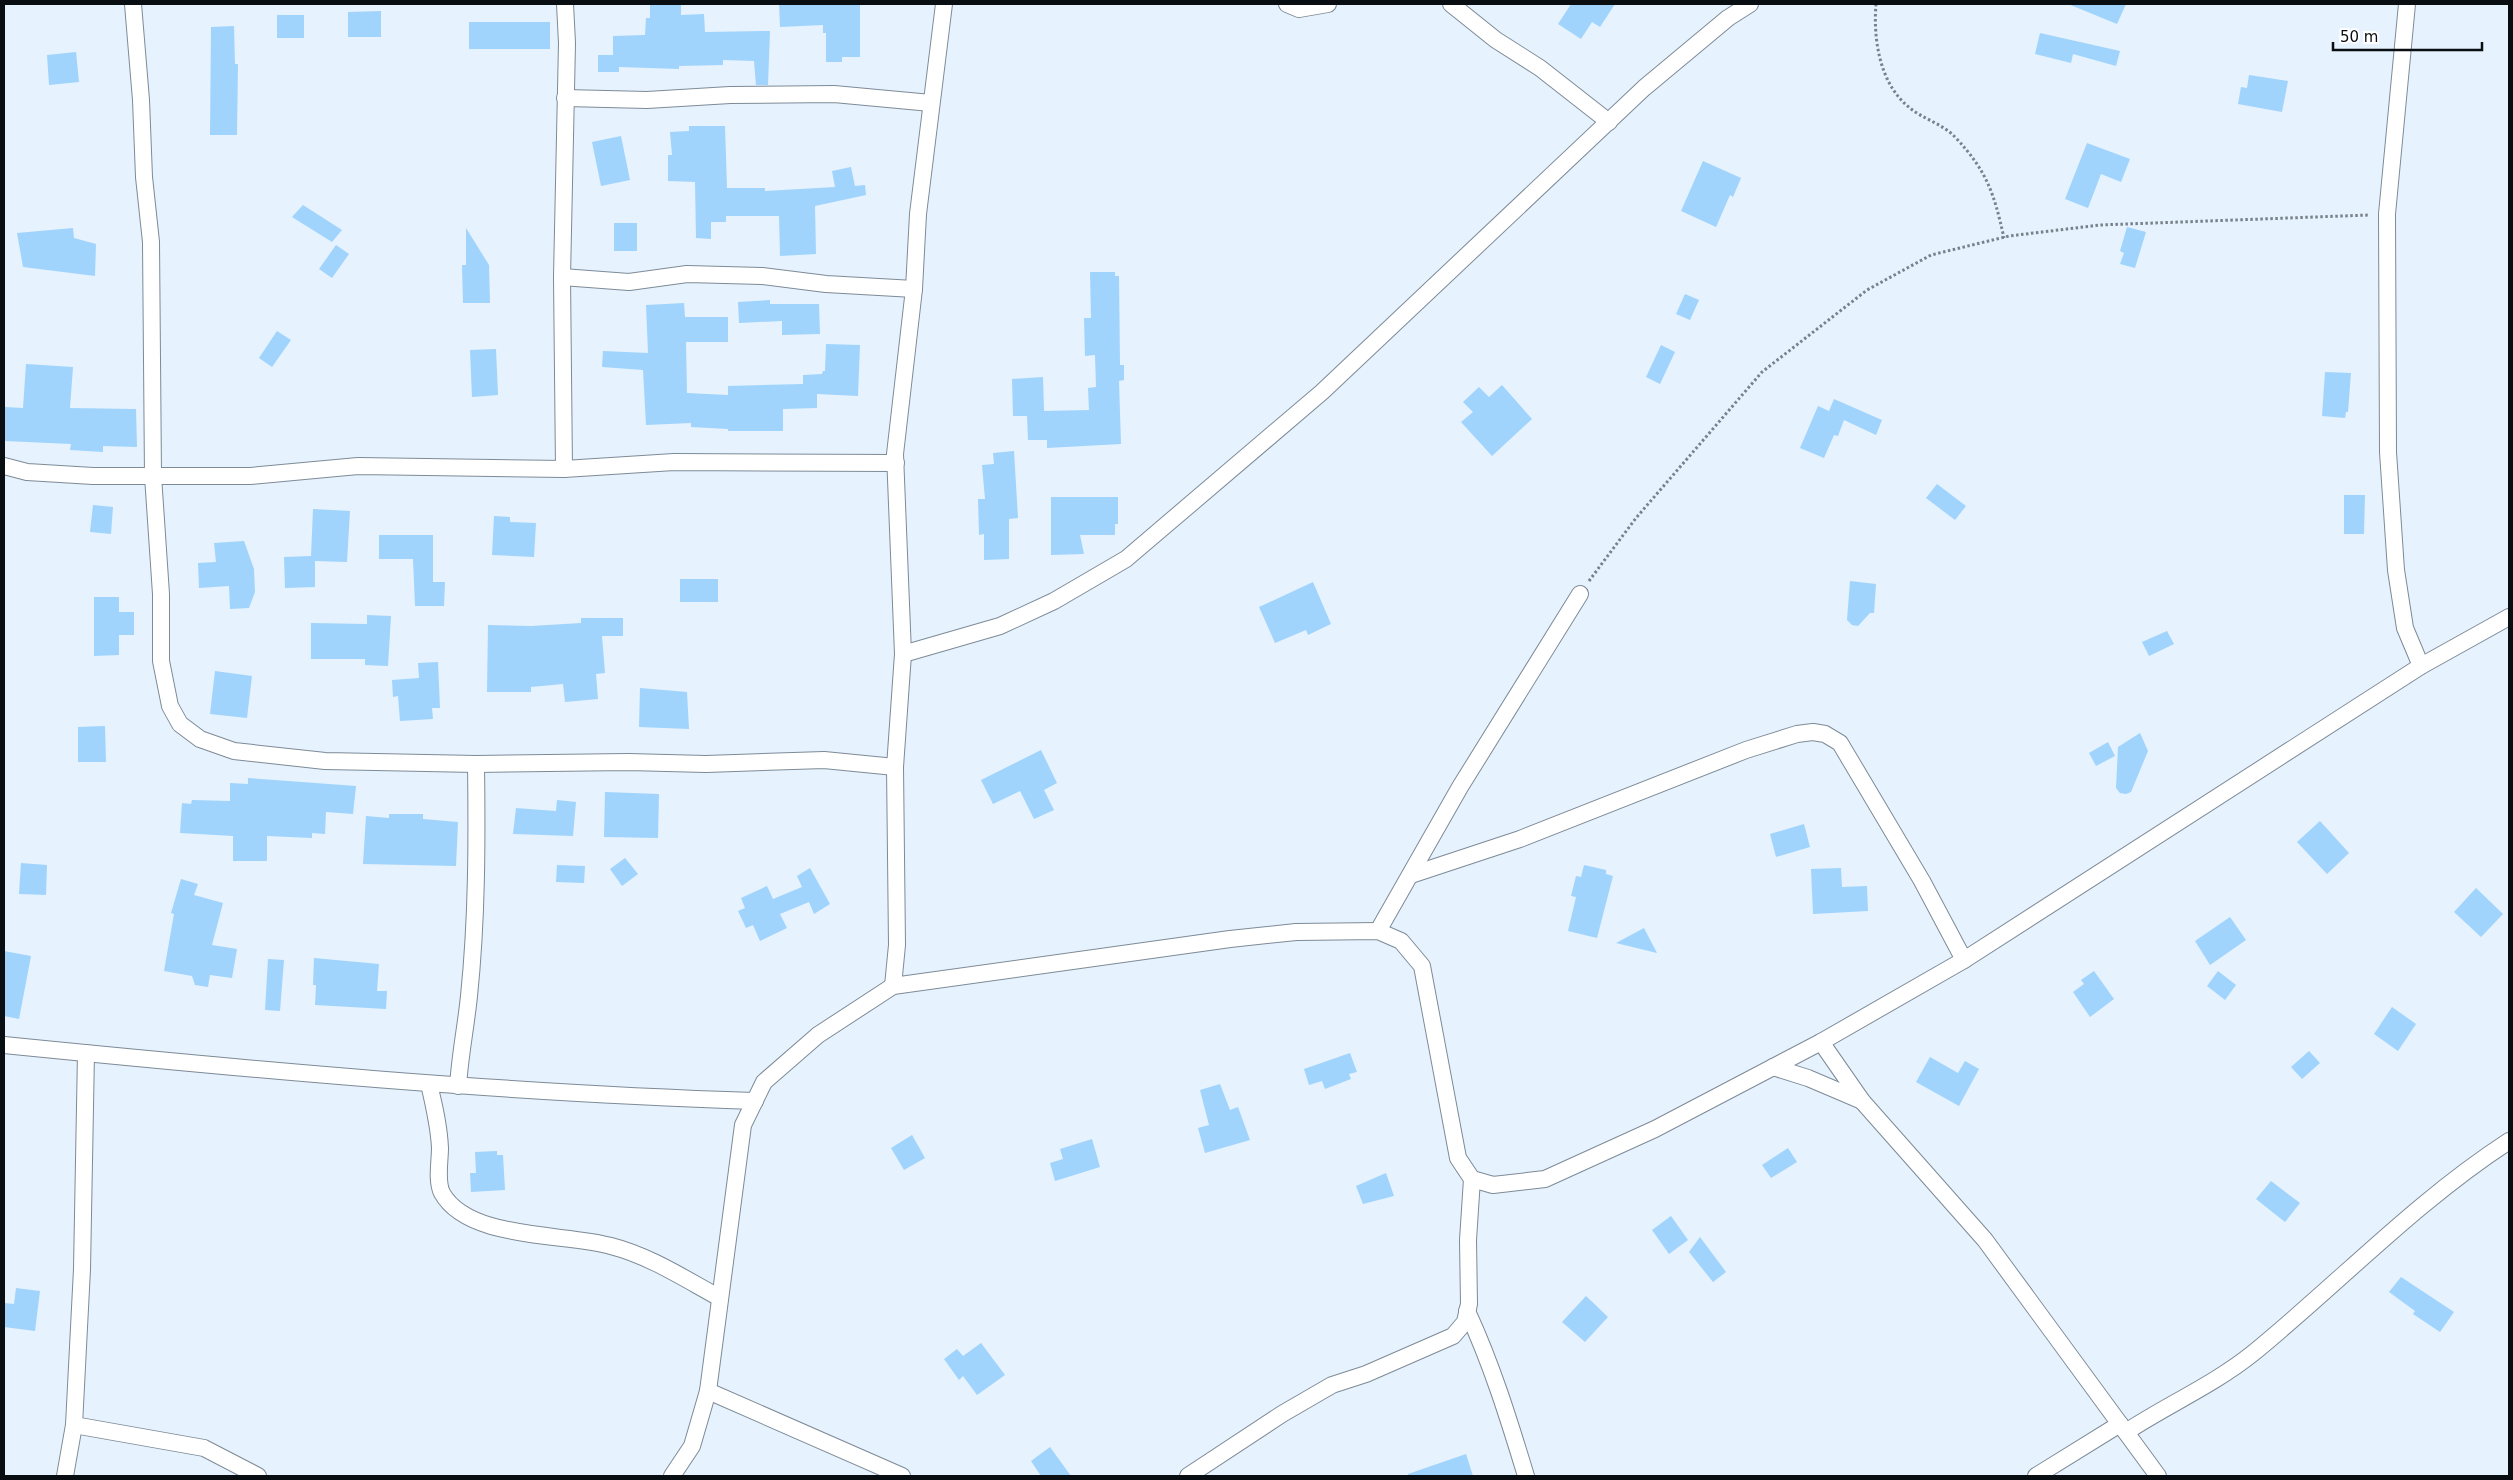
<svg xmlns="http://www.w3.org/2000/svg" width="2513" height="1480" font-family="'DejaVu Sans',sans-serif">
<rect width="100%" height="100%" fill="#e6f2fd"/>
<g fill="#a0d4fd">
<polygon points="650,4 681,4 681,15 704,14 705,32 770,31 768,85 756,85 754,61 723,60 723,65 679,66 679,69 619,67 619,72 598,72 598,55 613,55 613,36 645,35 646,18 650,18"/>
<polygon points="779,4 860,4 860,57 842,57 842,62 826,62 826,33 823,33 823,25 780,27"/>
<polygon points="1571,4 1615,4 1600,27 1592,22 1581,39 1558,24"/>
<polygon points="2068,4 2126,4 2117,24"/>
<polygon points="381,11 381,37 348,37 348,12"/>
<rect x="277" y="15" width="27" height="23"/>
<rect x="469" y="22" width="81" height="27"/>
<polygon points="234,26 235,64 238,64 237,135 210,135 211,27"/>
<polygon points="2040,33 2120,51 2116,66 2073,54 2071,63 2035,54"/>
<polygon points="76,52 79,82 49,85 47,55"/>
<polygon points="2249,75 2288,81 2282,112 2238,104 2241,87 2247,88"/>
<polygon points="689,126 725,126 727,188 765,188 765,191 835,187 832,171 851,167 855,186 865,185 866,195 815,206 816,254 780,256 779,216 726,216 726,222 711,222 711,239 696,238 695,182 668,181 668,155 672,155 670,132 689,131"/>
<polygon points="621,136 630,180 601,186 592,142"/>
<polygon points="2087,143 2130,159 2121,182 2101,174 2088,208 2065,199"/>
<polygon points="1703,161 1741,178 1733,197 1730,195 1716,227 1681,211"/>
<polygon points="303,205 342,230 332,242 292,217"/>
<rect x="614" y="223" width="23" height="28"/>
<polygon points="2127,227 2146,232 2135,268 2120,264 2124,253 2120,251"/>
<polygon points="73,228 74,238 96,244 95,276 23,267 17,233"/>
<polygon points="466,228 489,265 490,303 463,303 462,265 466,265"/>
<polygon points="336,245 349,254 332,278 319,269"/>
<polygon points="1090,272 1115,272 1115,276 1119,276 1120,365 1124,365 1124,380 1119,381 1121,444 1047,448 1047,440 1028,440 1027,416 1013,416 1012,379 1043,377 1044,411 1089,410 1088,388 1096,387 1095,355 1085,356 1084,318 1091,318"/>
<polygon points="1685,294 1699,300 1690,320 1676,314"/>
<polygon points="770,300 770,304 819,304 820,334 782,335 782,321 739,323 738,302"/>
<polygon points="684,303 685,317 728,317 728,342 686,342 687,393 728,395 728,386 803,384 803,375 822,374 823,371 825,371 826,344 860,345 858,396 817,394 817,408 783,409 783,431 728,431 728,429 691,427 691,423 646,425 643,370 602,367 603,351 648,353 646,305"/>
<polygon points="277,331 291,340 272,367 259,358"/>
<polygon points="1661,345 1675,352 1660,384 1646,377"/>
<polygon points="496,349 498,395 472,397 470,350"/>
<polygon points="26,364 73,367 70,408 136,409 137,447 103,446 103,452 70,450 71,444 5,441 5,407 23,408"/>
<polygon points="2325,372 2351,373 2348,412 2346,412 2345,418 2322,416"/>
<polygon points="1502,385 1532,419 1492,456 1461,422 1473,412 1463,402 1479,387 1489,397"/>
<polygon points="1834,399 1882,420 1876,435 1844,420 1838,436 1834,435 1824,458 1800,448 1818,406 1829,411"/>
<polygon points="1014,451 1018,518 1009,519 1009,559 984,560 984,534 979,535 978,499 985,499 982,465 994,464 993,453"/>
<polygon points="1937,484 1966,506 1955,520 1926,498"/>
<polygon points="2344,495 2365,495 2364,534 2344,534"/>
<polygon points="1051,497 1118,497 1118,524 1115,524 1115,535 1080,535 1084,554 1051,555"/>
<polygon points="93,505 113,507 111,534 90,532"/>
<polygon points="313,509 350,511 347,562 315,561 315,587 285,588 284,557 311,556"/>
<polygon points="494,516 510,517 510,522 536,523 534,557 492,555"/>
<polygon points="379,535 433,535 433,582 445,582 444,606 415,606 413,559 379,559"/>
<polygon points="244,541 254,569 255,592 249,608 230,609 229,586 199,588 198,563 216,562 214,543"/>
<rect x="680" y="579" width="38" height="23"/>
<polygon points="1850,581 1876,584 1874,613 1870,613 1858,626 1852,625 1847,620"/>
<polygon points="1313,582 1331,624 1308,635 1306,630 1275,643 1259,607"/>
<polygon points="94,597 119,597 119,612 134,612 134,635 119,635 119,655 94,656"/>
<polygon points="367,615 391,616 388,666 365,665 365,659 311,659 311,623 367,624"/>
<polygon points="581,618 623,618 623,636 602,636 605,673 596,674 598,699 565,702 563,684 531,687 531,692 487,692 488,625 531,626 581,623"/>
<polygon points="2167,631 2174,644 2149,656 2142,642"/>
<polygon points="438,662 440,708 432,708 433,719 400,721 398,696 393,697 392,680 419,678 418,663"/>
<polygon points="215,671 252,676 247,718 210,714"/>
<polygon points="640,688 687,692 689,729 639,727"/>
<polygon points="105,726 106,762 78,762 78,727"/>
<polygon points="2140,733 2148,751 2131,792 2126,794 2120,793 2116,788 2118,747"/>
<polygon points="2108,742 2115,756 2096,766 2089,753"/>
<polygon points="1041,750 1057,783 1044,790 1054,810 1034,819 1020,791 993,804 981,780"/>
<polygon points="248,778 356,786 353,814 326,812 325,834 312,833 312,838 267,836 267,861 233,861 233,836 180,833 182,803 191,804 192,800 230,801 230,783 248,784"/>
<polygon points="605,792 659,794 658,838 604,837"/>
<polygon points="557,800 576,802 573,836 513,834 516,808 556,811"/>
<polygon points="389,814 423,814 423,819 458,822 456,866 363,864 366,816 389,818"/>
<polygon points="2320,821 2349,853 2327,874 2297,842"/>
<polygon points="1804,824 1810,847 1776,857 1770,834"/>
<polygon points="625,858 638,874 622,886 610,869"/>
<polygon points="21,863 47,865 46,895 19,894"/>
<polygon points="557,865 585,866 584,883 556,882"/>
<polygon points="1584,865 1606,870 1606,874 1613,876 1597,938 1568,931 1576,897 1571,896 1576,876 1581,877"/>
<polygon points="810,868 830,904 814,914 809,902 780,914 787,928 760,941 753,925 746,928 738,911 745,908 741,898 767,886 773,899 802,887 797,876"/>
<polygon points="1841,868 1842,887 1867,886 1868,911 1813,914 1811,869"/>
<polygon points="181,879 198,884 194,895 223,903 212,945 237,949 232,978 210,975 208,987 195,985 192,976 164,971 174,914 171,913"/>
<polygon points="2476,888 2503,914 2481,937 2454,912"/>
<polygon points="2230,917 2246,940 2210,965 2195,941"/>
<polygon points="1644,928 1657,953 1616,943"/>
<polygon points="4,951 31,956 19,1019 4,1016"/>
<polygon points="314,958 379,964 377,991 387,991 386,1009 315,1005 316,985 313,985"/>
<polygon points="268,959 284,960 280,1011 265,1010"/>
<polygon points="2094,971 2114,999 2090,1017 2073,992 2084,984 2081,980"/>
<polygon points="2218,971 2236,985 2225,1000 2207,986"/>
<polygon points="2392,1007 2416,1024 2398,1051 2374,1034"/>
<polygon points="2309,1051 2320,1063 2302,1079 2291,1067"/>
<polygon points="1350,1053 1357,1072 1349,1074 1351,1079 1325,1089 1322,1081 1309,1085 1304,1069"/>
<polygon points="1930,1057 1958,1073 1965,1061 1979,1069 1959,1106 1916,1082"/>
<polygon points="1220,1084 1230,1110 1238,1107 1250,1140 1205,1153 1198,1128 1209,1125 1200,1090"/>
<polygon points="912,1135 925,1158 904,1170 891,1148"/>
<polygon points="1092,1139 1100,1167 1055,1181 1050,1163 1063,1159 1060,1149"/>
<polygon points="1788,1148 1797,1162 1771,1178 1762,1165"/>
<polygon points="497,1151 497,1155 503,1155 505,1190 471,1192 470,1173 476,1173 475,1152"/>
<polygon points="1386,1173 1394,1196 1363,1204 1356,1186"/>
<polygon points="2271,1181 2300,1203 2285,1222 2256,1199"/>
<polygon points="1671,1216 1688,1240 1669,1254 1652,1230"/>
<polygon points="1700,1237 1726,1272 1713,1282 1689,1252"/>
<polygon points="2401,1277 2454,1312 2440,1332 2413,1314 2415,1311 2389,1292"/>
<polygon points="16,1288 40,1291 35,1331 4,1327 4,1303 14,1304"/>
<polygon points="1586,1296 1608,1317 1585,1342 1562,1322"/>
<polygon points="981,1343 1005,1375 977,1395 963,1376 959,1380 944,1359 957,1349 963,1356"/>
<polygon points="1050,1447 1071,1476 1041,1476 1031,1461"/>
<polygon points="1466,1454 1473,1476 1408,1476 1408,1474"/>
</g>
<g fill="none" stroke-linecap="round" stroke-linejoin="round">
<g stroke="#7d8b97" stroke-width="18">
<g id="street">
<polyline points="133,4 141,100 144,177 151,242 153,476 161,594 161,661 170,706 180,724 200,739 234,751 325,761 476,764 628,762 706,764 824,760 895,767"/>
<polyline points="1287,4 1299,9 1328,4"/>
<polyline points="1451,4 1496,40 1540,68 1609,122"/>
<polyline points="2407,4 2387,214 2388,452 2396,570 2405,628 2421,666"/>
<polyline points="565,98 647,100 730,95 834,94 931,103"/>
<polyline points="562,277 629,282 687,274 762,276 826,284 914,289"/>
<polyline points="4,466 27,472 93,476 250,476 358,466 564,469 674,462 896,463"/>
<polyline points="564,469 562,277 567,43 565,4"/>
<polyline points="903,654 1000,626 1054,601 1126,559 1322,392 1644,88 1728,18 1750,4"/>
<polyline points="1411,875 1520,839 1746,750 1797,734 1813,732 1825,734 1840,743 1922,881 1964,960"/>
<polyline points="1378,931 1460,787 1580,594"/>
<polyline points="893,986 897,945 895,767 903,654 895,454 914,289 918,214 944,4"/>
<polyline points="1821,1042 1862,1101 1985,1240 2158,1476"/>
<path d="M4 1045C254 1070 504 1093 755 1101"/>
<polyline points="1773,1067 1808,1078 1862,1101"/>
<path d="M429 1084C434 1105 439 1126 440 1148 440 1161 436 1181 442 1193 468 1240 565 1233 611 1246 650 1256 685 1279 720 1298"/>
<path d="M458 1086C460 1055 466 1026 469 996 477 919 477 841 476 764"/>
<path d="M1467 1311C1492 1365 1509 1420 1526 1476"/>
<polyline points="708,1391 902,1476"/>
<polyline points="74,1425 204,1448 258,1476"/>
<path d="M2126 1432C2167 1405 2213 1385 2252 1354 2338 1284 2415 1202 2509 1141"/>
<polyline points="65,1476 74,1425 82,1269 86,1053"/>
<polyline points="672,1476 692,1446 708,1391 743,1125 764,1082 818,1035 893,986 1230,939 1296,932 1378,931 1401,941 1422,966 1458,1158 1472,1179 1493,1185 1545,1179 1655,1129 1821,1042 1964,960 2421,666 2509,617"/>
<polyline points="1188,1476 1282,1414 1332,1385 1366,1374 1453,1336 1465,1322 1469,1304 1468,1240 1472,1179"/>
<polyline points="2036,1476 2120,1424"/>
</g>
</g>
<g stroke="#79828a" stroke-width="3" stroke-dasharray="2.5 2.5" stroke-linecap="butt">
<path d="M1876 4C1873 40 1880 85 1910 108 1923 119 1943 124 1955 137 1987 171 1994 193 2004 238"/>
<polyline points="1589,581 1636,518 1762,372 1867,290 1931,255 2009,236 2100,225 2369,215"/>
</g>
<use href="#street" stroke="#fff" stroke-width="16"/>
</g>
<rect width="2513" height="1480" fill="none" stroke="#080e12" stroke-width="10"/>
<path d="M2333 42v8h149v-8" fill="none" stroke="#080e12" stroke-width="2.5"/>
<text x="2340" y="42" font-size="15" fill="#080e12" stroke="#ffffff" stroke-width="4" paint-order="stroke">50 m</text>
</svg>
